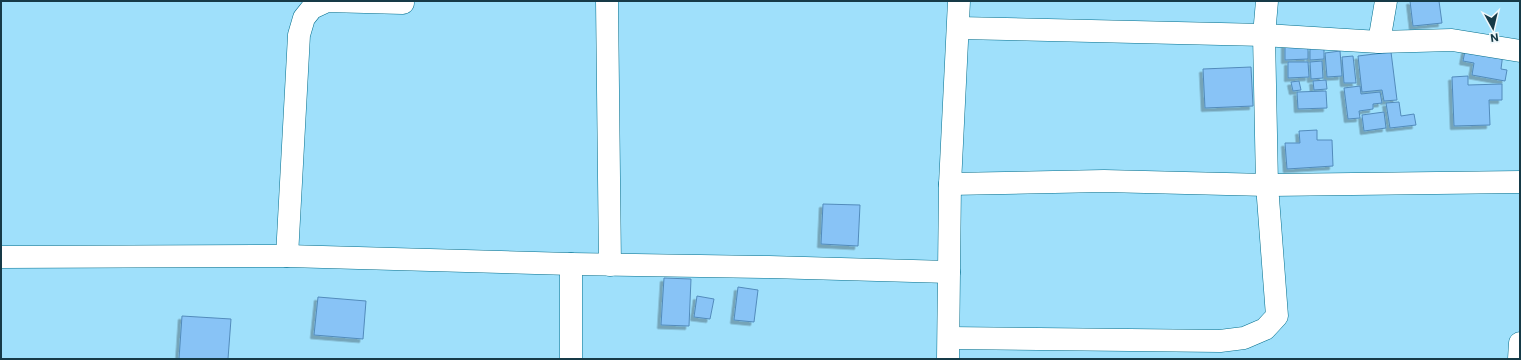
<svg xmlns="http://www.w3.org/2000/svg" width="1521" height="360" font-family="Commissioner,sans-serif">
<defs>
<filter id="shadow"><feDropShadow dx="-3.5" dy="3.5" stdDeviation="0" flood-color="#0004"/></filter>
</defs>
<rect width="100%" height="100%" fill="#9fe0fb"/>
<g fill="#88c3f6" stroke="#528bbb" filter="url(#shadow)">
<polygon points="1410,1 1439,1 1442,23 1413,26"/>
<polygon points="1285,44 1308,44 1308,59 1285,60"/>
<polygon points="1466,46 1503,53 1501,69 1507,70 1505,81 1472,75 1474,63 1463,61"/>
<polygon points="1324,47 1324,59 1310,60 1310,48"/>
<polygon points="1340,51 1342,76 1327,77 1325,53"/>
<polygon points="1391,52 1397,100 1384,101 1382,90 1362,92 1358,56"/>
<polygon points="1353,56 1356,83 1344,83 1342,57"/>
<polygon points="1322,61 1323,78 1311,79 1310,62"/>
<polygon points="1288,62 1308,62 1309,77 1288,78"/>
<polygon points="1251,67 1253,106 1205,108 1203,69"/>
<polygon points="1468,76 1468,85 1502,84 1502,100 1489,100 1490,125 1454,126 1452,77"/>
<polygon points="1326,80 1327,89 1314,90 1313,81"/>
<polygon points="1299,81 1301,90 1293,91 1291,82"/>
<polygon points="1360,86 1361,94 1380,92 1382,103 1373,104 1373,109 1359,111 1360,118 1348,119 1344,88"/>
<polygon points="1326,91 1327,108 1298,109 1297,92"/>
<polygon points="1399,102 1401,116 1414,114 1416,125 1390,128 1386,103"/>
<polygon points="1384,112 1386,128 1364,131 1362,115"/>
<polygon points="1317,130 1317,140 1332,140 1333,166 1287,169 1285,143 1300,143 1299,131"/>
<polygon points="823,204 860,205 858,246 821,244"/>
<polygon points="664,278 691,279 689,326 661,325"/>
<polygon points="738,287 758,290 754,322 734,320"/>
<polygon points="697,296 714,299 710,319 694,317"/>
<polygon points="318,297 366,301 363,339 314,335"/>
<polygon points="182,316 231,319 228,359 179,359"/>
</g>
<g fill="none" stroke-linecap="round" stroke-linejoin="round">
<g stroke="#036e8c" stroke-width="23">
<g id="minor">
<polyline points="607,1 610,265"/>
<polyline points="959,28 1264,35 1379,42 1452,40 1520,51"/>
<polyline points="1379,42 1386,1"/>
<polyline points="950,184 1104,181 1267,185 1520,182"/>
<polyline points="287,256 299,35 304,18 312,8 327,1 403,3"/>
<polyline points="1,257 287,256 571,264 769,267 949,272"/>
<polyline points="571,264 571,359"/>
<polyline points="949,338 1220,341 1244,338 1265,329 1277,316 1267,185 1264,35 1267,1"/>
<polyline points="948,359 950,184 959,1"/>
<polyline points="1519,359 1520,343"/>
</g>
</g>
<use href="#minor" stroke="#fff" stroke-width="22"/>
</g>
<rect width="1521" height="360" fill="none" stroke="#163a47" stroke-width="4"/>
<g transform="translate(1493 28) rotate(172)" stroke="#f0f8fb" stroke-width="3" paint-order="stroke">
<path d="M0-3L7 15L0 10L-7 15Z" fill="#163a47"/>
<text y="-6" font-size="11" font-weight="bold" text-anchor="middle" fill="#163a47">N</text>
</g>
</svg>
